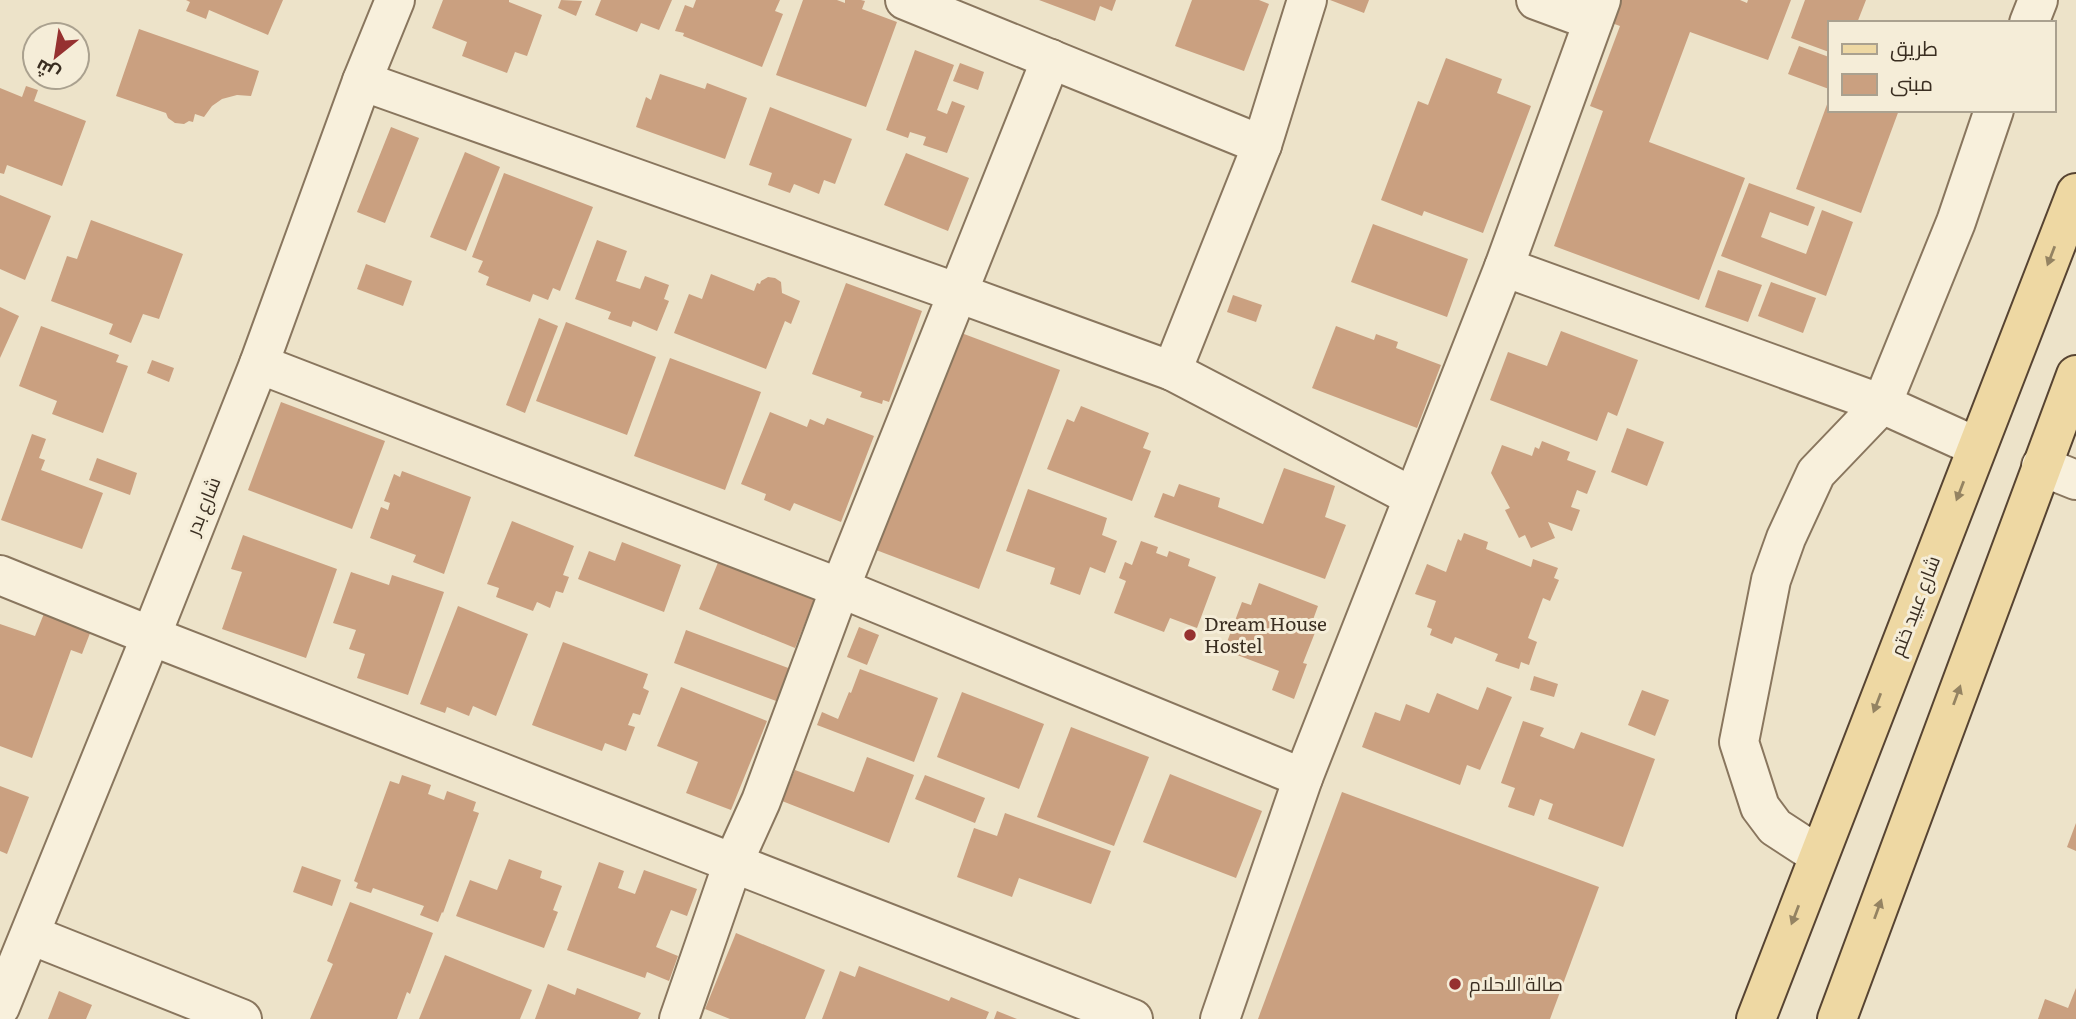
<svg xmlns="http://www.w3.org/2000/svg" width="2076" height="1019" font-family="Literata,Cairo,serif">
<rect width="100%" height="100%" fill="#ede3c9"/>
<g fill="#caa080">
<polygon points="186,0 283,0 268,35 209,10 206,19 186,11 190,2"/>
<polygon points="443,0 509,0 509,2 542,15 527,56 515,52 507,73 462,56 467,42 432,28"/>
<polygon points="561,0 582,1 576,16 558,8"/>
<polygon points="601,0 672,0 659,30 641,23 637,32 595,15"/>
<polygon points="696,0 780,0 775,11 783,14 762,67 683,36 684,33 675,31 685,5 693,8"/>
<polygon points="803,0 837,0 845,3 845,0 861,0 865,1 862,9 897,22 866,107 776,75"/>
<polygon points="1039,0 1116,0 1112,11 1100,6 1095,21"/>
<polygon points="1192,0 1259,0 1269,4 1244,71 1175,46"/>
<polygon points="1330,0 1369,0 1364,13"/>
<polygon points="1614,0 1740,0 1747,3 1748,0 1791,0 1768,60 1690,32 1649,142 1745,178 1699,300 1554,246 1603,111 1590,106 1620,26 1606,21"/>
<polygon points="1805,0 1866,0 1857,23 1829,23 1829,52 1791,38"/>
<polygon points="139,29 259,71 251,96 237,95 222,99 212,106 204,117 195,114 193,122 189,121 184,124 175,123 168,118 166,113 116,96"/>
<polygon points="1799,46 1829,57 1829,89 1788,74"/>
<polygon points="915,50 954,65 937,110 947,114 952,101 965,106 947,153 923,145 926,137 910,132 908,138 886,130"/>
<polygon points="1446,58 1502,79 1497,93 1531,106 1483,233 1424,211 1422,216 1381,200 1418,101 1428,105"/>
<polygon points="960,63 984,72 978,90 953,81"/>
<polygon points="660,74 705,89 707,83 747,98 725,159 636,127 646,97 651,100"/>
<polygon points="26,86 38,90 34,101 86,121 62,186 7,165 4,174 0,173 0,88 22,97"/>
<polygon points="1829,99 1829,110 1899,110 1861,213 1796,189"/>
<polygon points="770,107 852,139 835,184 824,180 819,194 794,184 790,193 768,185 772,173 749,165"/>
<polygon points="391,127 419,138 385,223 357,212"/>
<polygon points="465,152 500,167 466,251 430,237"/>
<polygon points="906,153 969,178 948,231 884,205"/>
<polygon points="504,173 593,207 560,291 553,288 548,300 533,294 530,302 486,285 489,277 478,272 483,261 472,257"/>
<polygon points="1749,183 1815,207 1808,226 1770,212 1761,237 1806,254 1822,210 1853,222 1826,296 1721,256"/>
<polygon points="0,195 51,216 25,280 0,269"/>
<polygon points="91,220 183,254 159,319 143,314 131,343 109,334 113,324 51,301 67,256 77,259"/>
<polygon points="1373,224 1468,259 1447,317 1351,282"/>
<polygon points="597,240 627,251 616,281 640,289 645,276 669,285 664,299 669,301 657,331 633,321 631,327 608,319 611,312 575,299"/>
<polygon points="366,264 412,281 403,306 357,289"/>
<polygon points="1718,270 1762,285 1748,322 1705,307"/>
<polygon points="711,274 754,291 757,283 760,284 761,281 768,277 775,278 781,282 782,293 800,301 791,324 785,321 766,369 674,333 689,294 702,299"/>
<polygon points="1771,282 1816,298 1803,333 1758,316"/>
<polygon points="846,283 922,311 889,402 883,400 882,404 860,397 862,392 812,374"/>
<polygon points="1233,295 1262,305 1256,322 1227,312"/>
<polygon points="0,307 19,316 0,358"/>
<polygon points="539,318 558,326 525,413 506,405"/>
<polygon points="566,322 656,357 627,435 536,401"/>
<polygon points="41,326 119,355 116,362 128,366 103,433 52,414 57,401 19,386"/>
<polygon points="1336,326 1374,340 1376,334 1398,342 1396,348 1441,365 1417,428 1312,388"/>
<polygon points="956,331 1060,370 979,589 876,550"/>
<polygon points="1561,331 1638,360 1617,416 1608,412 1597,441 1490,400 1508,352 1547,366"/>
<polygon points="670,358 761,392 725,490 634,456"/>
<polygon points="152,360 174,368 169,382 147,373"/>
<polygon points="281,402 385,441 352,529 248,490"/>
<polygon points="1081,406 1149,433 1143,448 1151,451 1132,501 1047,469 1067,419 1074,422"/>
<polygon points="770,412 807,427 810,419 824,425 827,418 874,436 841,522 794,503 790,511 764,500 766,494 741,484"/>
<polygon points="1627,428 1664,442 1647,486 1611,472"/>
<polygon points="32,434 46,439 39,458 45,460 41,470 103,493 82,549 1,520"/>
<polygon points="1542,441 1570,452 1567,460 1596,471 1587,494 1577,490 1571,507 1580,510 1572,531 1548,522 1555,538 1531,548 1525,535 1519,538 1505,510 1510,508 1491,473 1502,445 1532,456 1535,447 1539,449"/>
<polygon points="97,458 137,473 130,495 89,480"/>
<polygon points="1284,468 1335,486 1325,517 1346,525 1325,579 1154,517 1163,493 1174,497 1179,484 1220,498 1218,507 1263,524"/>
<polygon points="402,471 471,497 444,574 413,562 416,555 370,538 381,507 388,510 390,503 384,501 394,474 400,477"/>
<polygon points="1028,489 1107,518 1102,535 1117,541 1105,573 1090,567 1080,595 1050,584 1055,568 1006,551"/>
<polygon points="512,521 574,546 563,575 569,577 563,593 556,591 550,608 537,602 533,611 496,597 499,588 487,584"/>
<polygon points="1464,533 1488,542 1486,549 1531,567 1533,559 1558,568 1554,578 1559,580 1550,601 1543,598 1528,638 1537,642 1529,665 1521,662 1519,669 1495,661 1498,654 1455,637 1452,644 1430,635 1432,629 1427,627 1436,601 1415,594 1427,564 1446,572 1458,539 1461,541"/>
<polygon points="243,535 337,569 306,658 222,629 242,572 231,569"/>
<polygon points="1141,541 1158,547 1156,553 1167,557 1169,551 1190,559 1188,566 1216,577 1197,628 1170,618 1164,632 1114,613 1126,581 1119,578 1125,562 1132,565"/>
<polygon points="622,542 681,565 664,612 578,579 589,551 615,561"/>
<polygon points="719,560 815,598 795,648 699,609"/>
<polygon points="351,572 389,585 392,575 444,592 408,695 357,678 365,654 349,649 356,630 333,623"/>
<polygon points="1259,583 1318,606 1310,628 1316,630 1303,663 1307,664 1294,699 1272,690 1279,671 1224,650 1242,602 1251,605"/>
<polygon points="458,606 528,634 496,716 473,706 469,716 447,707 445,713 420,704"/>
<polygon points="45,611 92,628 82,654 71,650 32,758 0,746 0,624 35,636"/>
<polygon points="859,627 879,635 867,665 847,657"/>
<polygon points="686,630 791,669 779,702 674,663"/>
<polygon points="563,642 648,674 643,688 649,691 640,715 633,713 628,725 635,727 626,751 605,743 602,751 532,725"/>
<polygon points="860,669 938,698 914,762 817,725 822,712 838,719 849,692 851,693"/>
<polygon points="1534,676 1558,684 1554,697 1530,690"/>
<polygon points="681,687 767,721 731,810 686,793 698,762 657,746"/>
<polygon points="1487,687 1512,697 1480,770 1467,765 1460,785 1362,747 1375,712 1400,721 1406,704 1429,713 1437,693 1478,710"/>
<polygon points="1642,690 1669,700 1655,736 1628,725"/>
<polygon points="962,692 1044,724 1019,789 937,757"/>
<polygon points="1523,721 1544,728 1540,736 1574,749 1581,732 1655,759 1623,847 1548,819 1553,804 1540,799 1534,816 1508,807 1515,788 1501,783"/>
<polygon points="1071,727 1149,757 1114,846 1037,817"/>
<polygon points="867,757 914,775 889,843 782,801 795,770 854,792"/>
<polygon points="1170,774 1262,811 1236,878 1143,842"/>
<polygon points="402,775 431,785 428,794 444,800 447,791 476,802 473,811 479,813 443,913 442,912 438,922 420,915 424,906 373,888 371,893 356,888 358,883 354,881 390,781 399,784"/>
<polygon points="925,775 985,798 975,823 915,799"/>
<polygon points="0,786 29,797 7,854 0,851"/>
<polygon points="1342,792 1599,887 1550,1019 1258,1019"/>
<polygon points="1005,813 1111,851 1091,904 1019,878 1012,897 957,877 974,828 997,836"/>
<polygon points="2076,823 2076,851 2067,847"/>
<polygon points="509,859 542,871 540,878 562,886 553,910 558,912 544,948 456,916 470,880 497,890"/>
<polygon points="599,862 624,871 618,888 635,894 644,870 697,889 687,916 671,910 656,947 678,956 669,981 647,972 645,978 567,950"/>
<polygon points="302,866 341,880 332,906 293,892"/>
<polygon points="350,902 433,933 410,994 407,992 397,1019 310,1019 333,964 327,961"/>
<polygon points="736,933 825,970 805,1019 730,1019 705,1009"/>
<polygon points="445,955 532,990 520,1019 419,1019"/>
<polygon points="859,966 949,1001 951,997 989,1012 986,1019 822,1019 840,971 855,977"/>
<polygon points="548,984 575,995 577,988 641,1013 638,1019 535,1019"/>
<polygon points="2076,988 2076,1019 2038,1019 2045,999 2068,1008"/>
<polygon points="59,991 92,1005 86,1019 48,1019"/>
<polygon points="997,1011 1017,1019 994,1019"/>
</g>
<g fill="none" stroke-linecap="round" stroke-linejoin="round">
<g stroke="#89765e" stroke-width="42">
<g id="minor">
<polyline points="905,0 1262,145"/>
<polyline points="1536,0 1593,21"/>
<polyline points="2029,23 2038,0"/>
<polyline points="362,81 958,293 1172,371 1413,497"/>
<polyline points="1504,267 1882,404 1977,447"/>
<polyline points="259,364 840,588 1303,778"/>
<polyline points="1172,371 1262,145 1307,0"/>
<polyline points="2041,466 2076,480"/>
<polyline points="0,575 151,636 1133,1019"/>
<polyline points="1818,855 1775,827 1760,807 1739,742 1771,580 1786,538 1816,473 1882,404 1956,222 1994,110"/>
<polyline points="31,935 242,1019"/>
<polyline points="679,1019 733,863 761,801 840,588 1051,59"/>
<polyline points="1220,1019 1303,778 1504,267 1601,0"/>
</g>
</g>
<g stroke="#89765e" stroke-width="42">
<polyline id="tertiary" points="0,1007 151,636 259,364 362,81 395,0"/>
</g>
<g stroke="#574432" stroke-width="42">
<g id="primary">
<polyline points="1756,1019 2076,193"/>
<polyline points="1837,1019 2076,375"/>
</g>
</g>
<use href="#minor" stroke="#f8f0dc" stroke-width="38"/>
<use href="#tertiary" stroke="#f8f0dc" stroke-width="38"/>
<use href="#primary" stroke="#eed8a3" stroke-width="38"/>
</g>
<defs><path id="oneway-solid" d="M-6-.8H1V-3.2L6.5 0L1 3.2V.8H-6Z" transform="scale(1.75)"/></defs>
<g fill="#948362">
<use href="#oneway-solid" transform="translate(2051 256) rotate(111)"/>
<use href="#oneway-solid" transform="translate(1960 491) rotate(111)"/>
<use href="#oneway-solid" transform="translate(1957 695) rotate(-70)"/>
<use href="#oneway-solid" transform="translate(1877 703) rotate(111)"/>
<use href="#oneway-solid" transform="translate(1878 909) rotate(-70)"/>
<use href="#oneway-solid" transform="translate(1795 915) rotate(111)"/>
</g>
<g fill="#963130" stroke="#f5edd8" stroke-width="2.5">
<circle cx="1190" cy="635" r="7"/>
<circle cx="1455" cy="984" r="7"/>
</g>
<g text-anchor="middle" stroke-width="6" stroke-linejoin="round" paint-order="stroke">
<g font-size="19" fill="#3a2e21" stroke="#f5edd8">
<text transform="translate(203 506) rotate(-68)" y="7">شارع بدر</text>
<text transform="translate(1915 606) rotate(-69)" y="7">شارع عبيد ختم</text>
</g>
<g font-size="19" fill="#3a2e21" stroke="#f5edd8" text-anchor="start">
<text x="1204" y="631">Dream House<tspan x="1204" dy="22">Hostel</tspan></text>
<text x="1469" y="991">صالة الاحلام</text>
</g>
</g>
<rect x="1828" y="21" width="228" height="91" fill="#f5edd8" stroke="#aaa18f" stroke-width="2"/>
<rect x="1842" y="44" width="35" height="10" fill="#eed8a3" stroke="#aaa18f" stroke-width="2"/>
<text x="1890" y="56" font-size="21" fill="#3a2e21">طريق</text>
<rect x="1842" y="74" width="35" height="21" fill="#caa080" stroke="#aaa18f" stroke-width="2"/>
<text x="1890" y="91" font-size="21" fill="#3a2e21">مبنى</text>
<g transform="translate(56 56) rotate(210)"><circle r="33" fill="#f5edd8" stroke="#aaa18f" stroke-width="2"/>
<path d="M0-5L12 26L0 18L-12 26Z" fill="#963130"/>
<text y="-10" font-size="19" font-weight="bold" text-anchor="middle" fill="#3a2e21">ش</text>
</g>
</svg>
